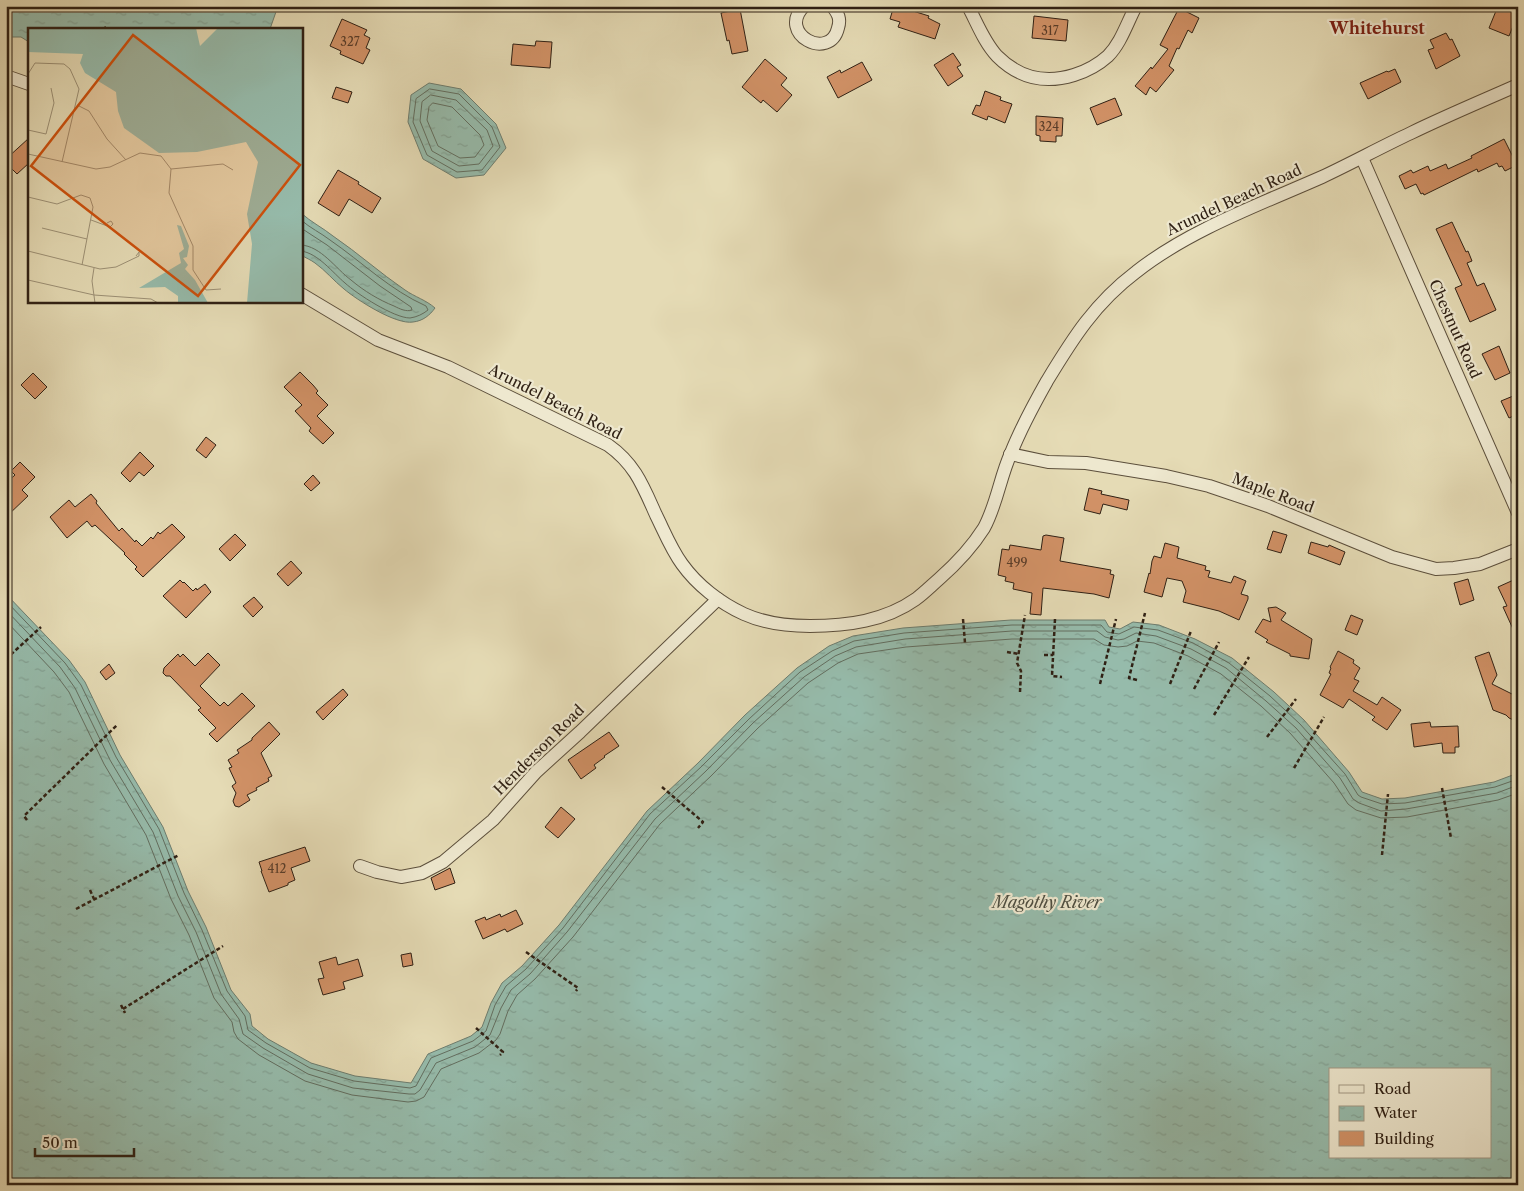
<svg xmlns="http://www.w3.org/2000/svg" width="1524" height="1191" font-family="'Libre Caslon Text',serif">
<defs>
<pattern id="water-ripples" width="26" height="14" patternUnits="userSpaceOnUse" patternTransform="scale(1.25)"><rect width="26" height="14" fill="#96bbab"/><path d="M2 4q2-2 4 0t4 0M15 11q2-2 4 0t4 0" fill="none" stroke="#82a092"/></pattern>
</defs>
<rect width="100%" height="100%" fill="#e5dbb5"/>
<filter id="stains"><feTurbulence type="fractalNoise" baseFrequency=".004" numOctaves="4"/><feColorMatrix values="0 0 0 0 .2 0 0 0 0 .09 0 0 0 0 .02 0 0 0 .5 -.17"/></filter>
<radialGradient id="worn" r=".72"><stop offset=".6" stop-color="#630" stop-opacity="0"/><stop offset="1" stop-color="#630" stop-opacity=".3"/></radialGradient>
<g fill="url(#water-ripples)" stroke="#6d7d6f" fill-rule="evenodd">
<polygon points="6,6 278,6 270,29 29,29 29,42 21,37 6,37"/>
<polygon points="429,83 461,89 496,124 506,148 484,175 456,178 423,159 408,122 411,95"/>
<path d="M301 213C311 222 323 228 333 236 358 253 380 273 405 290 415 297 426 300 435 308 430 315 423 321 413 322 396 325 357 300 344 289 334 281 325 270 315 263 311 260 306 258 301 255Z"/>
<path d="M6 594 69 660 85 682 120 755 163 827 188 891 206 927 231 990 250 1014 252 1026 268 1039 311 1063 355 1076 411 1083 428 1054 471 1036 482 1027 491 1003 502 983 522 966 559 925 647 811 698 763 745 715 797 668 829 646 853 636 903 628 1011 620H1105L1109 627 1120 629 1133 622 1159 625 1195 639 1232 658 1274 692 1304 720 1349 772 1362 792 1382 799 1405 798 1494 782 1518 773V1185H6ZM1330 1070H1490V1157H1330Z"/>
</g>
<g fill="none" stroke-linecap="round" stroke-linejoin="round">
<g stroke="#626e60" stroke-width="1">
<polygon points="430,89 459,94 492,127 500,147 482,170 457,172 427,155 413,122 416,99"/>
<polygon points="431,95 456,100 487,130 493,146 479,164 459,166 432,151 420,121 422,102"/>
<polygon points="433,103 452,107 480,135 484,145 475,157 460,158 438,146 427,120 429,107"/>
<path d="M301 220C310 228 321 233 330 240 362 262 390 290 426 306L428 310C423 314 417 317 410 318 394 318 357 294 345 283 333 273 318 253 301 251"/>
<path d="M301 228 327 245 380 286 411 307 412 310C406 312 400 309 394 306 379 300 364 291 351 280 336 269 321 246 301 245"/>
<polyline points="6,601 65,663 81,685 116,757 159,829 184,893 202,930 227,991 245,1016 248,1030 266,1043 310,1068 354,1081 410,1088 416,1086 431,1058 473,1041 486,1031 495,1005 506,986 526,969 563,928 650,814 701,767 749,719 800,672 832,651 854,641 904,633 1012,625 1101,625 1107,632 1119,634 1134,627 1158,630 1193,643 1229,663 1270,696 1300,724 1345,774 1358,795 1361,797 1382,804 1405,803 1495,787 1518,779"/>
<polyline points="6,610 60,667 75,688 110,760 153,832 178,896 196,932 221,994 239,1019 243,1034 263,1048 308,1074 353,1088 409,1094 415,1094 420,1090 436,1063 475,1047 490,1035 501,1008 511,990 530,974 567,932 655,819 706,771 753,723 804,677 835,656 856,647 905,639 1012,631 1097,631 1105,637 1118,640 1124,639 1136,633 1156,636 1191,649 1226,668 1266,701 1296,728 1340,778 1353,799 1359,803 1381,811 1406,809 1497,793 1518,785"/>
<polyline points="6,621 54,672 69,692 104,764 146,835 171,899 189,935 214,998 232,1022 234,1032 238,1039 259,1055 305,1081 352,1095 408,1102 416,1101 424,1097 441,1069 479,1053 496,1040 500,1034 508,1011 517,995 535,979 573,937 660,824 711,776 758,728 808,683 838,663 858,654 906,647 1012,639 1094,639 1104,645 1118,647 1127,646 1137,641 1154,643 1188,656 1221,674 1261,706 1290,733 1334,783 1348,804 1356,810 1381,818 1407,817 1498,800 1518,793"/>
</g>
</g>
<g fill="#d29267" stroke="#2f2014">
<polygon points="1498,6 1518,6 1518,14 1509,36 1489,28"/>
<polygon points="900,7 929,16 928,18 940,24 935,39 898,27 900,22 890,19 893,9 898,11"/>
<polygon points="1179,8 1199,18 1192,33 1188,30 1179,49 1177,48 1169,66 1174,70 1156,92 1150,87 1146,95 1135,86 1151,67 1152,69 1168,49 1160,45"/>
<polygon points="740,9 748,51 732,54 729,40 727,41 721,13"/>
<polygon points="1034,16 1068,20 1066,41 1032,38"/>
<polygon points="342,19 367,30 364,35 370,38 366,48 370,50 363,64 340,54 341,51 330,46"/>
<polygon points="1446,33 1450,40 1452,39 1460,56 1436,69 1428,50 1434,48 1430,40"/>
<polygon points="536,41 552,42 550,68 511,65 513,44 535,46"/>
<polygon points="953,53 961,65 957,67 963,76 948,86 934,65"/>
<polygon points="765,59 787,78 781,85 792,95 777,112 763,100 761,103 742,87"/>
<polygon points="862,62 872,80 838,98 827,77 840,70 841,73"/>
<polygon points="1395,69 1401,82 1368,99 1360,83 1387,71 1388,72"/>
<polygon points="336,87 352,92 348,103 332,98"/>
<polygon points="985,91 1001,97 1000,100 1012,104 1005,123 988,116 987,120 972,114 976,105 980,106"/>
<polygon points="1115,98 1122,115 1097,125 1090,108"/>
<polygon points="1036,116 1063,118 1062,136 1056,136 1056,142 1040,141 1040,136 1036,135"/>
<polygon points="29,138 29,163 17,174 6,163 6,159"/>
<polygon points="1504,139 1517,165 1505,171 1502,166 1499,167 1497,163 1478,172 1477,169 1424,195 1423,193 1421,194 1416,184 1405,189 1399,176 1411,170 1413,173 1428,166 1430,171 1446,164 1448,169 1472,158 1471,156"/>
<polygon points="338,170 359,182 358,184 381,198 372,213 349,199 339,216 318,203"/>
<polygon points="1452,222 1466,252 1468,251 1472,261 1467,263 1477,286 1484,283 1496,310 1470,322 1455,288 1462,285 1436,229"/>
<polygon points="1499,346 1510,373 1495,380 1482,354"/>
<polygon points="300,372 313,385 318,391 316,393 328,405 317,416 334,433 323,444 309,431 311,428 295,411 302,405 284,387"/>
<polygon points="33,373 47,387 35,399 21,385"/>
<polygon points="1518,394 1518,414 1509,418 1501,401"/>
<polygon points="206,437 216,445 206,458 196,450"/>
<polygon points="140,452 154,466 144,476 139,472 130,482 121,473"/>
<polygon points="20,462 35,477 22,490 28,496 6,517 6,483 15,475 11,471"/>
<polygon points="313,475 320,483 311,491 304,484"/>
<polygon points="1089,488 1102,491 1101,494 1129,500 1127,510 1103,504 1100,514 1084,510"/>
<polygon points="91,494 97,501 96,503 119,531 122,528 135,542 136,540 142,546 151,537 153,539 158,532 160,534 172,524 185,537 143,577 135,569 137,567 124,554 125,553 95,525 92,527 87,521 67,538 50,517 69,500 75,507"/>
<polygon points="1273,531 1287,535 1281,553 1267,549"/>
<polygon points="235,534 246,545 230,561 219,549"/>
<polygon points="1046,535 1064,538 1060,561 1111,570 1110,574 1114,575 1109,598 1094,594 1043,588 1041,615 1030,614 1032,593 1013,589 1014,583 1005,581 1006,577 998,575 1002,549 1009,550 1010,545 1041,550 1043,536"/>
<polygon points="1311,542 1328,547 1329,545 1345,552 1340,565 1308,553"/>
<polygon points="1165,543 1179,547 1177,558 1206,566 1205,570 1210,571 1208,577 1231,583 1234,576 1246,581 1241,594 1248,596 1248,599 1239,620 1219,611 1183,602 1186,591 1182,581 1167,578 1162,597 1144,592 1149,573 1150,574 1152,561 1154,556 1161,558"/>
<polygon points="291,561 302,573 288,586 277,574"/>
<polygon points="1518,578 1518,640 1503,607 1507,606 1498,587"/>
<polygon points="1468,579 1474,600 1460,605 1454,583"/>
<polygon points="180,580 183,583 184,582 193,591 196,588 197,590 205,584 211,592 186,618 163,596"/>
<polygon points="254,597 263,607 253,617 243,606"/>
<polygon points="1276,607 1286,613 1281,620 1312,639 1309,659 1290,656 1290,654 1266,642 1268,640 1255,632 1263,619 1271,622 1268,608"/>
<polygon points="1351,615 1363,620 1357,635 1345,630"/>
<polygon points="1338,651 1354,660 1353,663 1360,668 1354,679 1359,681 1353,691 1377,705 1382,697 1401,710 1387,730 1372,720 1375,717 1349,699 1343,708 1320,695 1331,674 1329,673 1331,668 1330,667"/>
<polygon points="1489,652 1497,675 1492,684 1514,695 1518,708 1518,722 1509,718 1506,715 1493,710 1475,657"/>
<polygon points="208,653 220,665 200,686 220,706 224,702 228,706 242,693 255,706 217,742 209,734 216,728 198,710 201,708 170,676 166,676 163,673 164,668 178,654 180,657 183,654 195,666"/>
<polygon points="109,664 115,673 106,680 100,672"/>
<polygon points="343,689 348,695 323,720 316,712"/>
<polygon points="269,722 280,734 261,753 272,776 268,778 269,781 256,788 257,790 247,795 250,800 239,807 235,806 233,801 236,793 232,786 236,783 229,768 232,767 228,760 239,753 237,750 252,740 252,738"/>
<polygon points="1430,722 1431,727 1458,726 1459,747 1455,747 1455,753 1443,753 1442,743 1414,747 1411,724"/>
<polygon points="609,732 619,746 604,756 605,757 594,765 596,768 581,779 568,760"/>
<polygon points="561,807 575,819 558,838 545,827"/>
<polygon points="305,847 310,861 291,868 295,880 288,883 288,885 269,892 261,871 262,871 259,862"/>
<polygon points="450,868 455,883 435,890 431,878"/>
<polygon points="516,910 523,924 507,932 505,929 483,939 475,921 485,917 486,920 500,914 501,917"/>
<polygon points="411,953 413,965 403,967 401,955"/>
<polygon points="336,957 338,965 358,959 363,976 343,982 345,989 323,995 318,979 324,978 319,962"/>
</g>
<g fill="none" stroke-linecap="round" stroke-linejoin="round">
<g stroke="#5c4f3c" stroke-width="14">
<g id="minor">
<path d="M804 6C776 34 830 62 838 28 841 19 838 13 832 6"/>
<path d="M968 6C977 23 984 42 997 56 1019 78 1045 84 1074 75 1087 71 1098 65 1108 56 1121 43 1127 23 1136 6"/>
<polyline points="6,76 29,84"/>
<polyline points="1362,158 1518,513"/>
<path d="M301 294 378 340 448 367 608 445C635 464 643 486 656 515 664 531 671 549 682 564 697 585 720 603 744 614 764 623 788 626 810 626 847 626 885 621 916 599 924 593 931 586 939 579 956 564 972 547 984 528 997 504 1000 477 1011 453 1021 428 1034 404 1047 381 1073 338 1095 303 1136 272 1189 230 1261 204 1322 177 1352 163 1381 147 1411 133 1446 116 1482 101 1518 85"/>
<polyline points="1010,454 1048,462 1086,463 1166,476 1209,486 1268,506 1392,557 1436,569 1454,568 1480,564 1518,549"/>
<polyline points="360,866 377,872 401,877 422,873 443,862 493,820 536,772 580,732 718,599"/>
</g>
</g>
<g stroke="#2f2014" stroke-width="2.5" stroke-dasharray="4 2.5" stroke-linecap="butt">
<polyline points="104,29 106,27"/>
<polyline points="963,619 965,643"/>
<polyline points="1055,619 1052,676 1062,677"/>
<polyline points="1007,652 1019,654"/>
<polyline points="1044,655 1053,655"/>
<polyline points="6,659 41,627"/>
<polyline points="1137,680 1129,678 1145,613"/>
<polyline points="1100,684 1116,619"/>
<polyline points="1170,684 1191,631"/>
<polyline points="1194,689 1219,642"/>
<polyline points="1020,692 1021,671 1017,663 1025,615"/>
<polyline points="1214,715 1249,657"/>
<polyline points="1267,737 1296,699"/>
<polyline points="1294,768 1324,717"/>
<polyline points="662,787 703,822 698,828"/>
<polyline points="1442,788 1451,838"/>
<polyline points="27,820 24,816 117,725"/>
<polyline points="1382,855 1388,794"/>
<polyline points="90,890 94,899"/>
<polyline points="76,909 179,855"/>
<polyline points="526,952 578,988 576,991"/>
<polyline points="121,1005 125,1013"/>
<polyline points="123,1009 223,946"/>
<polyline points="476,1028 503,1052 500,1055"/>
</g>
<use href="#minor" stroke="#eee8cf" stroke-width="12"/>
</g>
<g text-anchor="middle" stroke-width="4.5" stroke-linejoin="round" paint-order="stroke">
<g font-size="12" fill="#583c29">
<text x="1050" y="35">317</text>
<text x="350" y="46">327</text>
<text x="1049" y="131">324</text>
<text x="1017" y="567">499</text>
<text x="277" y="873">412</text>
</g>
<g font-size="15" fill="#2f2014" stroke="#eee8cf">
<text transform="translate(1234 200) rotate(-25)" y="5">Arundel Beach Road</text>
<text transform="translate(1455 329) rotate(66)" y="5">Chestnut Road</text>
<text transform="translate(555 402) rotate(27)" y="5">Arundel Beach Road</text>
<text transform="translate(1273 493) rotate(21)" y="5">Maple Road</text>
<text transform="translate(539 750) rotate(-45)" y="5">Henderson Road</text>
</g>
<g font-size="16" font-weight="bold" fill="#7a1f14" stroke="#eee8cf">
<text x="1377" y="34">Whitehurst</text>
</g>
<g font-size="16" font-style="italic" fill="#4e4e41" stroke="#eee8cf">
<text x="1047" y="908">Magothy River</text>
</g>
</g>
<g transform="translate(28 28)">
<rect width="275" height="275" fill="#e5dbb5"/>
<path d="M0 0H168L172 18 190 0H275V275H219L224 216 219 186 230 134 218 114 169 124 131 125 96 100 90 83 88 64 57 45 52 35 55 26 0 24ZM149 197 153 198 161 218 159 229 155 230 160 237 157 241 167 252 180 275H150V268L137 259 111 260 153 235 151 225 156 221Z" fill="#96bbab"/>
<path fill="none" stroke="#9c9075" stroke-width="1" d="M0 46 7 35 36 36 42 41 51 61 34 134M49 77 61 83 79 111 98 132M0 102 18 106 26 75 23 60M0 126 68 141 82 139 112 125 133 128 143 141 141 165 165 218V242L178 262 193 261M143 141 195 136 205 142M0 169 29 176 53 167 62 170 65 179 54 237M63 192 82 199 85 196 83 193 79 195M14 200 59 211M0 223 72 241 88 239 111 228V224L108 228M66 240 64 253 67 275M0 252 66 267 123 271 130 275"/>
<path fill="#cc500d" fill-opacity="0.15" stroke="#cc500d" stroke-width="2.5" d="M105 7 272 137 170 268 3 138Z"/>
<rect width="275" height="275" fill="none" stroke="#2f2014" stroke-width="2.5"/>
</g>
<rect width="1524" height="1191" fill="none" stroke="#e5dbb5" stroke-width="25"/>
<rect x="8" y="8" width="1509" height="1176" fill="none" stroke="#2f2014" stroke-width="2.5"/>
<rect x="12" y="12" width="1499" height="1166" fill="none" stroke="#2f2014"/>
<rect x="1329" y="1068" width="162" height="90" fill="#eee8cf" stroke="#a29884"/>
<rect x="1339" y="1085" width="25" height="8" fill="#eee8cf" stroke="#a29884"/>
<text x="1374" y="1094" font-size="15" fill="#2f2014">Road</text>
<rect x="1339" y="1106" width="25" height="15" fill="url(#water-ripples)" stroke="#a29884"/>
<text x="1374" y="1118" font-size="15" fill="#2f2014">Water</text>
<rect x="1339" y="1131" width="25" height="15" fill="#d29267" stroke="#a29884"/>
<text x="1374" y="1144" font-size="15" fill="#2f2014">Building</text>
<path d="M35 1148v8h99v-8" fill="none" stroke="#2f2014" stroke-width="2.5"/>
<text x="42" y="1148" font-size="15" fill="#2f2014" stroke="#eee8cf" stroke-width="4" paint-order="stroke">50 m</text>
<rect width="100%" height="100%" filter="url(#stains)"/>
<rect width="100%" height="100%" fill="url(#worn)"/>
</svg>
